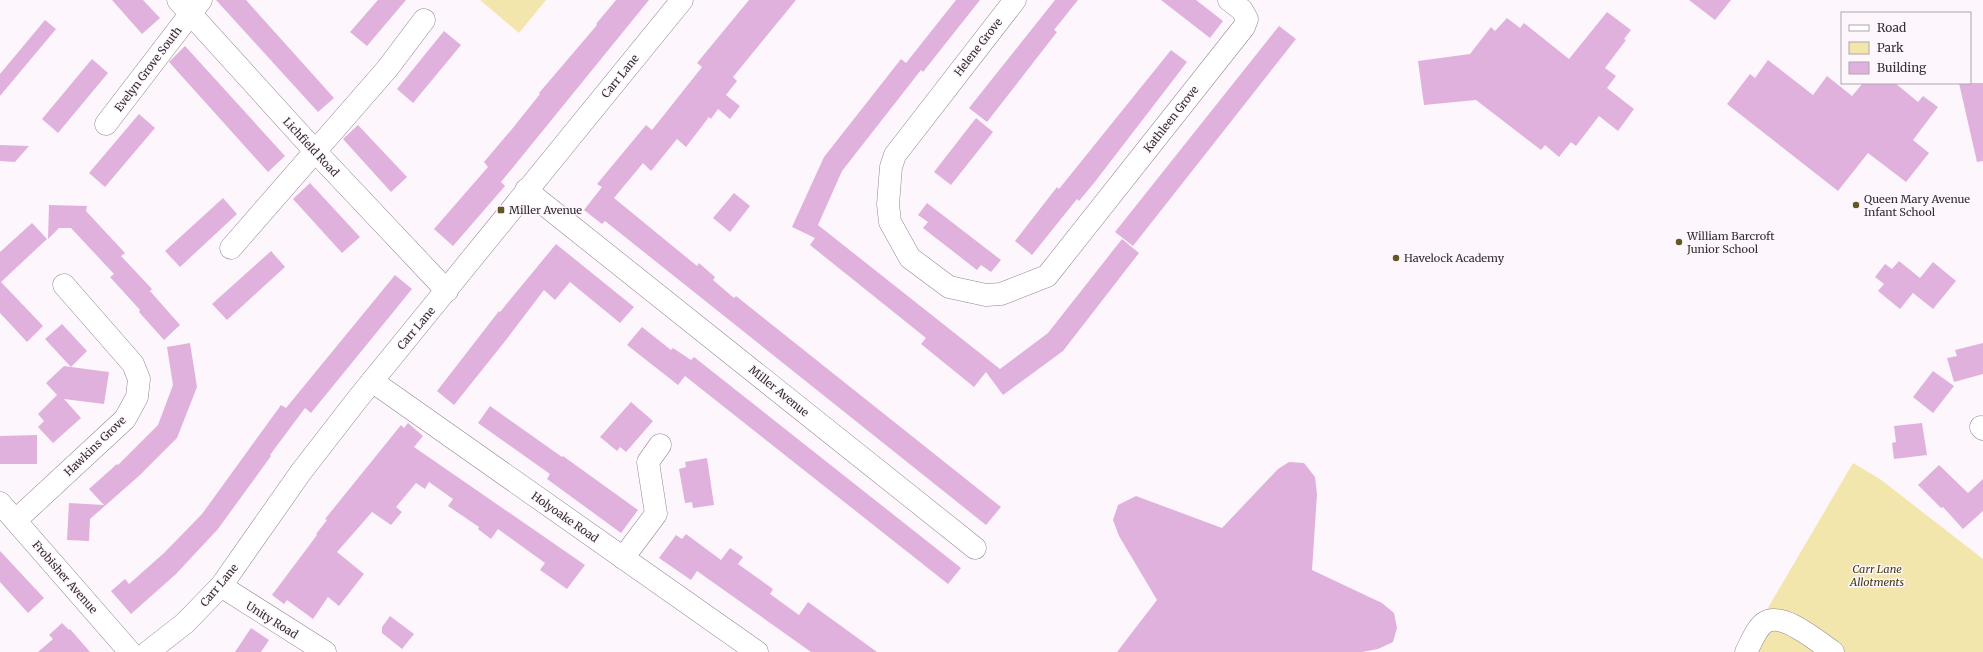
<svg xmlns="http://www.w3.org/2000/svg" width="1983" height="652" font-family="Merriweather,serif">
<rect width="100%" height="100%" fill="#fef6fd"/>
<g fill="#f2e6ac">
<polygon points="480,0 546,0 519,33"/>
<polygon points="1853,463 1880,479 1983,559 1983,652 1742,652"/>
</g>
<g fill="#e0b1dc">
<polygon points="112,0 143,0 160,18 142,34"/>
<polygon points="216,0 246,0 334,98 318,112"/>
<polygon points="378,0 406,0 367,46 350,32"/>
<polygon points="616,0 649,0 501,182 505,186 453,246 434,229 488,167 484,162 512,129 540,94 539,93 597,25 596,24"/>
<polygon points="749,0 796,0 733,77 737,81 726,95 740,106 730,119 718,109 711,119 709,117 686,147 677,139 651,171 643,163 614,198 697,266 699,263 715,277 713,280 734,298 736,296 1001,507 986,525 605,221 602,224 584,210 602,187 597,184 646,125 652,130 702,67 697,63"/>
<polygon points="956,0 980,0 923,72 921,70 842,171 818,225 1000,369 1048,333 1122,239 1139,253 1063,351 1003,395 986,372 974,387 921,344 926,338 810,245 815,238 792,227 824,157 901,59 906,63"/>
<polygon points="1055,0 1078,0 1054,30 1057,32 987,122 969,108"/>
<polygon points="1161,0 1196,0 1223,21 1210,38"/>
<polygon points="1689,0 1731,0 1715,20"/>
<polygon points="1607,12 1631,30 1624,39 1626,40 1605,68 1616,76 1607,88 1634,109 1618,131 1599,116 1576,146 1571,142 1559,157 1545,145 1541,150 1476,100 1424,105 1418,61 1470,54 1491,27 1495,31 1507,18 1520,28 1524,23 1569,59"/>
<polygon points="45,20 56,29 0,96 0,74"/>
<polygon points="1279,26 1296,39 1133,246 1115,232"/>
<polygon points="444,31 461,45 413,103 397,89"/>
<polygon points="185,46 285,156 268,172 169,62"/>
<polygon points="1171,50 1187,62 1094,183 1079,201 1077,199 1032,255 1015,241 1057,187 1059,189"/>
<polygon points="92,59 108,73 58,133 42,119"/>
<polygon points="1768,60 1813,95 1827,76 1852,96 1863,83 1895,83 1918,102 1923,96 1938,107 1913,140 1929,153 1906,182 1868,153 1838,191 1727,104 1750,74 1755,78"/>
<polygon points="1959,83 1983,83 1983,161 1977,162"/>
<polygon points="139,114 155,128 105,187 89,173"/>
<polygon points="976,118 993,132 951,185 934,172"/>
<polygon points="358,125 407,177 391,192 343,139"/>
<polygon points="0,145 29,146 15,162 0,161"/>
<polygon points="310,183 360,237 342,253 293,199"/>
<polygon points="734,193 750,206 730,232 713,218"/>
<polygon points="223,198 237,214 180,267 165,251"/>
<polygon points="927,203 1001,260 991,272 981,265 977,270 923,228 928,222 918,215"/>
<polygon points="49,205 87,206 86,211 125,253 121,256 152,289 150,291 180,325 164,340 139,312 140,310 110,277 114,274 71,228 59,228 48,239"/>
<polygon points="32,223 47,239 1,282 43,326 27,342 0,313 0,252"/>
<polygon points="556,244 634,307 620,323 570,282 555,300 544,290 506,340 454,405 437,391 499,311 500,312"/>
<polygon points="271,251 285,267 227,320 212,304"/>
<polygon points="1899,261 1920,278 1933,262 1956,281 1933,309 1913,293 1900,309 1878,291 1884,284 1875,277 1885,264 1892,269"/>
<polygon points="395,275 412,289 311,413 305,408 270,455 271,456 218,529 176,574 131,614 111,591 125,579 129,584 164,553 202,514 281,405 286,408"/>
<polygon points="62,324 87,351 71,367 109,372 104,404 64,399 81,418 53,443 38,427 44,421 38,414 57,395 46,383 64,366 71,367 45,339"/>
<polygon points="642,327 671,350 673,348 691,360 694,357 961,568 948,584 685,376 678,385 627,345"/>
<polygon points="190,343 197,387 177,438 140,475 90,519 89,541 67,540 69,503 104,505 89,489 117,464 118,465 158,425 173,385 167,347"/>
<polygon points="1983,343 1983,374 1954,382 1947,358 1957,356 1955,350"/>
<polygon points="1933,371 1954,386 1933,413 1913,397"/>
<polygon points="631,402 653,421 626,452 620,447 617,451 600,437"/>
<polygon points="490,406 562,457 563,456 638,510 621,533 547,479 550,474 478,423"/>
<polygon points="408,423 423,436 414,447 585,565 567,589 540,570 545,563 498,529 491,539 478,529 479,527 448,506 453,499 429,482 425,489 416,483 396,507 402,512 391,525 372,512 337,552 364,574 339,606 328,597 313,619 287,600 284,604 272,595 317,535 316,534 327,520 325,519 401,425 404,428"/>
<polygon points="1922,423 1927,455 1894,459 1892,443 1896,442 1894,426"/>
<polygon points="37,435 37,464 0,464 0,436"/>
<polygon points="707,458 714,505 693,508 692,502 685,503 679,469 686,467 685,462"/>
<polygon points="1289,462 1304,463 1315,477 1317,494 1312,570 1382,603 1394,613 1397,628 1393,642 1378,649 1362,652 1117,652 1157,600 1119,536 1113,520 1118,505 1136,496 1222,528 1278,469"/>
<polygon points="1939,465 1968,493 1983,479 1983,511 1963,529 1943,507 1941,508 1918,485"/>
<polygon points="686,534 721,560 730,548 743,557 738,564 773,589 770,594 799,615 808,602 877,652 811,652 697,571 691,580 659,558 676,535 682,539"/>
<polygon points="0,551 44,598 28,613 0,582"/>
<polygon points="390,616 414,634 402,649 382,633 382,627"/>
<polygon points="62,623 69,630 70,629 90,652 38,652 53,639 49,635"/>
<polygon points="251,628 269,640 261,652 235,652"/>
</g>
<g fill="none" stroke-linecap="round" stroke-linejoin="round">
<g stroke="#928691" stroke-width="23">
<g id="minor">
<polyline points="178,0 315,151 447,291"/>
<polyline points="1015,0 895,155 891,167 888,204 890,222 910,258 949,287 986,295 1001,294 1047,276 1244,27 1247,19 1242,10 1229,0"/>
<polyline points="106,124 201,0"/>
<polyline points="526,190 975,548"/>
<polyline points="231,248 387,69 424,20"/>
<polyline points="372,381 757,652"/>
<polyline points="1981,427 1983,429"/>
<polyline points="0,503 130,652"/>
<polyline points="16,520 125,419 137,397 139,379 133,364 64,285"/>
<polyline points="623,558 656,514 648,462 660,445"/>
<polyline points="221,586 325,652"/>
<polyline points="148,652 185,623 221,586 301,472 356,401 682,0"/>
<path d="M1746 652C1751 643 1756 629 1764 623 1782 610 1818 642 1833 652"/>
</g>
</g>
<use href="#minor" stroke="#fff" stroke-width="22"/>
</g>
<g fill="#635825" stroke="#fef6fd" stroke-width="1.5">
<circle cx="1856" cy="205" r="4"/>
<rect x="497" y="206" width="8" height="8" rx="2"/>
<circle cx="1679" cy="242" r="4"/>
<circle cx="1396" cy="258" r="4"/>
</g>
<g text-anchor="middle" stroke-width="3" stroke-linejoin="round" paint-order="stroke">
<g font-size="11" fill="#332e32" stroke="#fef6fd">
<text transform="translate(978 47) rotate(-52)" y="4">Helene Grove</text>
<text transform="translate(148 69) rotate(-53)" y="4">Evelyn Grove South</text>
<text transform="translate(620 76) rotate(-51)" y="4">Carr Lane</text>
<text transform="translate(1171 119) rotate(-52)" y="4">Kathleen Grove</text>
<text transform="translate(311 147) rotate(47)" y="4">Lichfield Road</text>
<text transform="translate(416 328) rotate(-50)" y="4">Carr Lane</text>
<text transform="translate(779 391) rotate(39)" y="4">Miller Avenue</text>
<text transform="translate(95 446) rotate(-44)" y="4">Hawkins Grove</text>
<text transform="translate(565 517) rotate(35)" y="4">Holyoake Road</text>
<text transform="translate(65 577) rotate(49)" y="4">Frobisher Avenue</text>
<text transform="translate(219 585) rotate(-50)" y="4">Carr Lane</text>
<text transform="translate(272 620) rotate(32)" y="4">Unity Road</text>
</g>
<g font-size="11" fill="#332e32" stroke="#fef6fd" text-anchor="start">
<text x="1864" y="203">Queen Mary Avenue<tspan x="1864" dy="13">Infant School</tspan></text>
<text x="509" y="214">Miller Avenue</text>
<text x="1687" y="240">William Barcroft<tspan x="1687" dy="13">Junior School</tspan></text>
<text x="1404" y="262">Havelock Academy</text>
</g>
<g font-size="11" font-style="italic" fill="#453b0c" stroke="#fef6fd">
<text x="1877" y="573">Carr Lane<tspan x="1877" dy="13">Allotments</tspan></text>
</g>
</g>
<rect x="1841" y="12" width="130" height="72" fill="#fef6fd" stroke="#ada6ac"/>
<rect x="1849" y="25" width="20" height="6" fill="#ffffff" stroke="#ada6ac"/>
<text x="1877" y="32" font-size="12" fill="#332e32">Road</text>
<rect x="1849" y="42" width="20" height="12" fill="#f2e6ac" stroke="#ada6ac"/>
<text x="1877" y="52" font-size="12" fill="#332e32">Park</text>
<rect x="1849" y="62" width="20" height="12" fill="#e0b1dc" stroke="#ada6ac"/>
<text x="1877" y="72" font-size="12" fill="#332e32">Building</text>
</svg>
